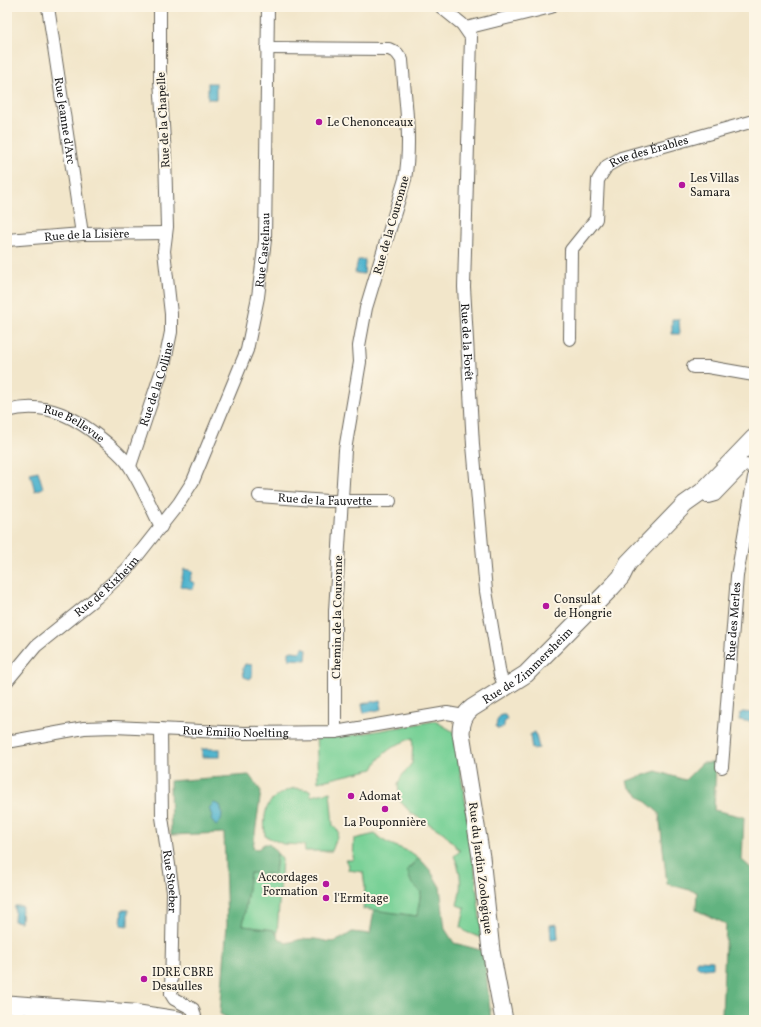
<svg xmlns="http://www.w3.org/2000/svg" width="761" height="1027" font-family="Vollkorn,serif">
<rect width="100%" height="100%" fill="#fcf5e5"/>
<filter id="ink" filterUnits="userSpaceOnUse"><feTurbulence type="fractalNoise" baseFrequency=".025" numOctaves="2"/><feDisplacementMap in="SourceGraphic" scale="8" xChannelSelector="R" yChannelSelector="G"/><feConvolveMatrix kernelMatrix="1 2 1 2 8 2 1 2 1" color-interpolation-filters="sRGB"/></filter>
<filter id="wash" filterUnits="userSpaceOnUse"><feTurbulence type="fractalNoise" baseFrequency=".012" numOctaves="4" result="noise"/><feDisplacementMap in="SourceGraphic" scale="16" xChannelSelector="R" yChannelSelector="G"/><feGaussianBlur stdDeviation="0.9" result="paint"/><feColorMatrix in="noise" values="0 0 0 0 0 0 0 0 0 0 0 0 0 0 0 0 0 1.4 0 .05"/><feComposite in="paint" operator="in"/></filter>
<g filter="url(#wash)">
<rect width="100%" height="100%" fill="#f2e6ca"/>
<g fill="#79d197" stroke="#4a765a">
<path d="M435 721 454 732 472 843 482 938 466 932 461 927 465 908 457 905C462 888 462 872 454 856L460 851 444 833 411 813 400 801 398 785 401 777 412 763 413 738C396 744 381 752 373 769L318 782 316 736 342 737Z"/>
<path d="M294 788 310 790 311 796 330 792 333 826 339 832 332 851H305L304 845 283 844 265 836C263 809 266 797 294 788Z"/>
<path d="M375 834C388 847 406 847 419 858L408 868 411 882 421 892 417 916 363 909 365 887 363 872 348 870 349 865 345 860H353L354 839Z"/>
<polygon points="277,853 282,859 277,935 274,930 243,926 250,873 275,874"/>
</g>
<g fill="#62b380" stroke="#3f684e">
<polygon points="702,763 716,763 714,810 744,817 742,860 754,871 754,1020 739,1020 722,1015 726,924 696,910 697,892 667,884 659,813 629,787 627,781 656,771 685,780"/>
<path d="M249 775 261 791 253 848 258 849 264 844H269L277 853 275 874 250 873 243 926 274 930 279 938 286 943C293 942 299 939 304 939 330 937 326 950 352 932L370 934 374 910 417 916 421 892 411 882 407 870 419 858 430 870 440 887 445 929 454 943 484 951 491 1020H231L220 1014 227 924 224 833 171 835 170 781Z"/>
</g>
<g fill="#4fb4ce" stroke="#366875">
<rect x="208" y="83" width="8" height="16"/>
<polygon points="358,260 365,260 364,274 355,273"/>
<polygon points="672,319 679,319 680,334 672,334"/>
<polygon points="38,471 43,488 35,491 30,473"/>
<polygon points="184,569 193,571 190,581 195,583 193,589 180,586"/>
<polygon points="304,647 307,650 306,660 289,659 289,652 292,651 300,652"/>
<polygon points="245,664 252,665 252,677 250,679 244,677 243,668"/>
<polygon points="380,700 382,709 364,713 362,704"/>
<polygon points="742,712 754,713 754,721 752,722 739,720 740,714"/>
<polygon points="501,715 505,715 507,719 504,723 504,727 498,729 496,727 497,720"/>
<polygon points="535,732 539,748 532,749 530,735"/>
<rect x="202" y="749" width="18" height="8"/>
<path d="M214 803 220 805C223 813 223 821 216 826L211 820 212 816 209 808Z"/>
<polygon points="15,906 22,906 21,922 14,921"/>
<polygon points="122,910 128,910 128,926 121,925"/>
<polygon points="557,924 558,939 551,940 550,925"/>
<polygon points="697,960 713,961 713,968 703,969 703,968 697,967"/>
</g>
</g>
<g filter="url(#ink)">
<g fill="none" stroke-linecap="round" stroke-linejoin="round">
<g stroke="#676359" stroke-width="14">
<g id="street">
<path id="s1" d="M48 7 82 234"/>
<path id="s2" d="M441 7 462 24 471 37 464 287 473 445 486 591 500 675 505 687"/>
<polyline points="466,28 551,7"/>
<path d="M267 48 389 49 397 53 402 60C405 100 412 140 405 179L366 308 359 346 360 362 345 450 335 611V732"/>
<path id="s3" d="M7 240 82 234 166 233"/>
<path id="s4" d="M570 339 571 250 596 219 598 180 607 166 621 158 754 121"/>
<polyline points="693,367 708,367 754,375"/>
<path id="s5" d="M7 411C47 400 77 418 107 443 115 450 125 458 130 467 142 486 151 507 161 527"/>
<path id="s6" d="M130 466 165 361 171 332V314L164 251 167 227 165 155 160 80V7"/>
<polyline points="702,492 708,497 715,495 744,465 754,466"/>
<path id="s7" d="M259 496 327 501H390"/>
<path id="s8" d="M7 681 36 646 97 597 127 569 179 503 193 481 247 350 258 297 265 240 268 7"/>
<path id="s9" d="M161 729 162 817 173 892 171 994 174 999 193 1009 196 1020"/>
<path id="s10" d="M7 742 84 728 114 727 244 733 335 732 447 713 464 716"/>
<path id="s11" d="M722 767 737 576 754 477"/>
</g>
</g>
<g stroke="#676359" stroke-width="19">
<g id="secondary">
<polyline points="7,1004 132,1013 178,1020"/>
<path id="s12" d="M504 1020 491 951 481 857 461 733C461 722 464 714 472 708L526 674 612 587 621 577 628 563 685 504 702 492 754 438"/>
</g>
</g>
<use href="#street" stroke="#fff" stroke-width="12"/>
<use href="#secondary" stroke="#fff" stroke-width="17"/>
</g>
</g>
<g fill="#b5179e" stroke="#fcf5e5" stroke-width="1.5">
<circle cx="319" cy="122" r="4"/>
<circle cx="682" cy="185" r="4"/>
<circle cx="546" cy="606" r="4"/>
<circle cx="351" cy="796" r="4"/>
<circle cx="385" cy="809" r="4"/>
<circle cx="326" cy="884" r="4"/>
<circle cx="326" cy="898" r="4"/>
<circle cx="144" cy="979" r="4"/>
</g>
<g text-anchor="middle" stroke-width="4" stroke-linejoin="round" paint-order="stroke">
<g font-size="12" fill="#1c1c1c" stroke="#fcf5e5">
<text dy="4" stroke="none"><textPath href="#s1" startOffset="115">Rue Jeanne d'Arc</textPath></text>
<text transform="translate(163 120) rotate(-93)" y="4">Rue de la Chapelle</text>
<text dy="4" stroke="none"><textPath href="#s4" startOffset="229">Rue des Érables</textPath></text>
<text transform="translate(391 225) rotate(-74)" y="4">Rue de la Couronne</text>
<text dy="4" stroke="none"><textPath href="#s3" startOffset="80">Rue de la Lisière</textPath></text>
<text dy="4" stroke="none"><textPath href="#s8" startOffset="518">Rue Castelnau</textPath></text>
<text dy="4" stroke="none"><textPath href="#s2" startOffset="348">Rue de la Forêt</textPath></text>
<text dy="4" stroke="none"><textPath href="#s6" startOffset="86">Rue de la Colline</textPath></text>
<text dy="4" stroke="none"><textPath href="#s5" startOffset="71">Rue Bellevue</textPath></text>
<text dy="4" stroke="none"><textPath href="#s7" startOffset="66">Rue de la Fauvette</textPath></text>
<text dy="4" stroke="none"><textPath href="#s8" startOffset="138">Rue de Rixheim</textPath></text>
<text transform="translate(337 617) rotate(-89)" y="4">Chemin de la Couronne</text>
<text dy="4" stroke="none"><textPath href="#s11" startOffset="146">Rue des Merles</textPath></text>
<text dy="4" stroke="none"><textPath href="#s12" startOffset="389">Rue de Zimmersheim</textPath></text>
<text dy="4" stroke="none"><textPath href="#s10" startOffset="230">Rue Émilio Noelting</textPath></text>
<text transform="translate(481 868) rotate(83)" y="4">Rue du Jardin Zoologique</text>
<text dy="4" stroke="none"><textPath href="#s9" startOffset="153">Rue Stoeber</textPath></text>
</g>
<g font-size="12" fill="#1c1c1c" stroke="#fcf5e5" text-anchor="start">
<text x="327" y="126">Le Chenonceaux</text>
<text x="690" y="182">Les Villas<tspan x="690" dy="14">Samara</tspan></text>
<text x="554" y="603">Consulat<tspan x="554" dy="14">de Hongrie</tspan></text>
<text x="359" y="800">Adomat</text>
<text x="385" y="826" text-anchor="middle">La Pouponnière</text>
<text x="318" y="881" text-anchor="end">Accordages<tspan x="318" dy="14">Formation</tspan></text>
<text x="334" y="902">l'Ermitage</text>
<text x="152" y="976">IDRE CBRE<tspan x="152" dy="14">Desaulles</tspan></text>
</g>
</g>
<rect width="761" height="1027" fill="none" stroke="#fcf5e5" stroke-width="24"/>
</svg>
